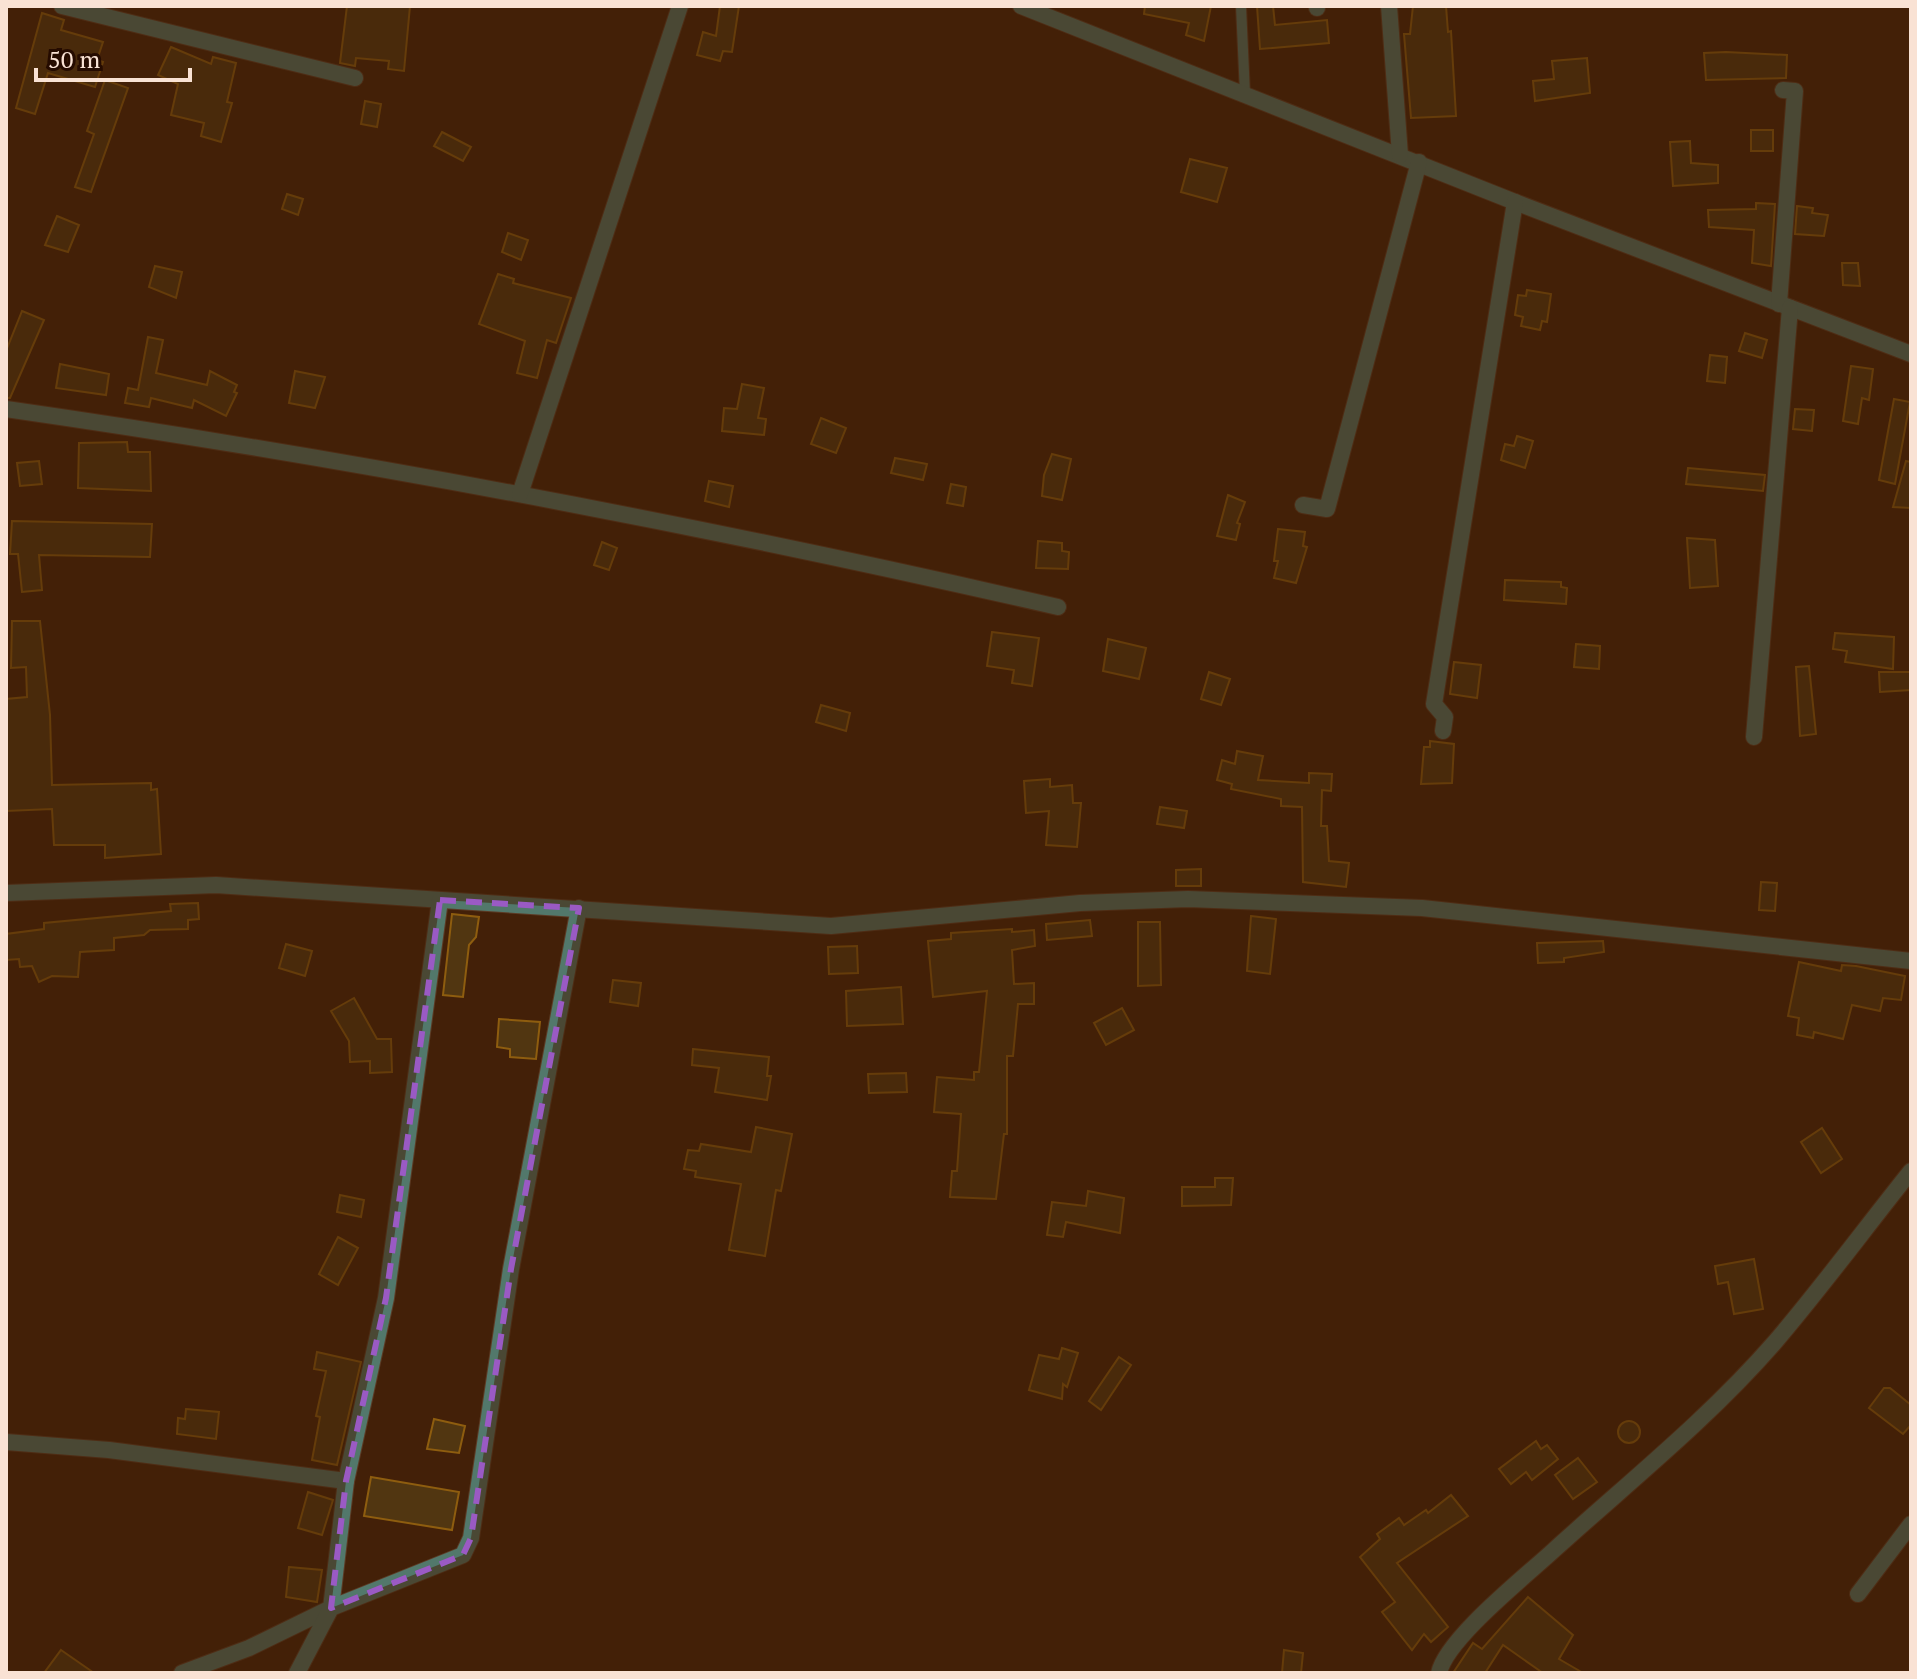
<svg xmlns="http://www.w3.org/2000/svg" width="1917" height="1679" font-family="'PT Serif',serif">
<rect width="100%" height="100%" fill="#432008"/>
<g fill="#513611" stroke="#8e5d0f" stroke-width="2">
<polygon points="347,6 410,6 404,71 388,69 389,61 356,58 355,66 340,63"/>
<polygon points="720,6 739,6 732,52 723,51 720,61 697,55 703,32 716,36"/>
<polygon points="1145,6 1211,6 1204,41 1186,35 1189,23 1144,14"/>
<polygon points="1257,6 1273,6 1275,25 1327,20 1329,43 1260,49"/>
<polygon points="1413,6 1446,6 1448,32 1451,31 1456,116 1411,118 1404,34 1410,34"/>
<polygon points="42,13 64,20 61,30 103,42 97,60 103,62 95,87 48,73 35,114 16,108"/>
<polygon points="171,47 211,64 213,57 236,63 227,102 232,103 221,142 201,136 204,123 171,115 178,84 158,75"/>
<polygon points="1726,52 1787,55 1786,78 1706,80 1704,53"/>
<polygon points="1587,58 1590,93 1535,101 1533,81 1554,79 1552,61"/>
<polygon points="105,80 128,88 91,192 75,187 94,134 87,131"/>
<polygon points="365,101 381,104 377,127 361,124"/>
<rect x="1751" y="130" width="22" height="21"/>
<polygon points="442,132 471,147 463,161 434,146"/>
<polygon points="1690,141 1691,163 1718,165 1718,183 1673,186 1670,142"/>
<polygon points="1190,159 1227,168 1217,202 1181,192"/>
<polygon points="287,194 303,199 298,215 282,209"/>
<polygon points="1756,203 1775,204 1771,266 1752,263 1754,230 1709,227 1708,210 1756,209"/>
<polygon points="1797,206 1813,208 1812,213 1828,215 1824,236 1795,234"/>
<polygon points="57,216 79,225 68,252 45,245"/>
<polygon points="508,233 528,240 521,260 502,252"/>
<polygon points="1842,263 1858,263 1860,286 1843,285"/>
<polygon points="155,266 182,272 176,298 149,287"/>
<polygon points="498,274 514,279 513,283 571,298 556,343 547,340 537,378 517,373 525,341 479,324"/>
<polygon points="1527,290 1551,294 1547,322 1542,321 1540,330 1521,326 1523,317 1515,315 1518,295 1526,296"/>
<polygon points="22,311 44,320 10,398 6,398 6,351"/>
<polygon points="1745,333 1767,340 1762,358 1739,351"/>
<polygon points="148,337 163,340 156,373 207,385 210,371 237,385 234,392 237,393 226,416 194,400 192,408 151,398 149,407 125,403 128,388 138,390"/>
<polygon points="1710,355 1727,357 1725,383 1707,381"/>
<polygon points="60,364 109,374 106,395 56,388"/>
<polygon points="1851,366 1873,369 1869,400 1862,398 1858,424 1843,421"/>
<polygon points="295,371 325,377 315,408 289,403"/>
<polygon points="742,384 764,388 758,418 766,419 764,435 722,431 724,408 737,409"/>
<polygon points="1894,399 1910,402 1895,484 1879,480"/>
<polygon points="1795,409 1814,410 1812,431 1793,429"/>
<polygon points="821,418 846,428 836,453 811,444"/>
<polygon points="1517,436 1533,441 1525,468 1501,460 1505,444 1514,446"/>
<polygon points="127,442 128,452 150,452 151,491 78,488 79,443"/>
<polygon points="1052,454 1071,459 1062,500 1042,496 1044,475"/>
<polygon points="895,458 927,464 923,480 891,473"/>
<polygon points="39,461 42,484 20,486 17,463"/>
<polygon points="1906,461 1911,462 1911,508 1893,507"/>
<polygon points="1688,468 1765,475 1763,491 1686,484"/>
<polygon points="709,481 733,486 729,507 705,501"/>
<polygon points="951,484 966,487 963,506 947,503"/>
<polygon points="1228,495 1245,502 1237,523 1240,524 1236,540 1217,536"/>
<polygon points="12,521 152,524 150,557 39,555 42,590 22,592 18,554 10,554"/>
<polygon points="1278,529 1305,532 1303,546 1307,547 1296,583 1274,578 1278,561 1274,561"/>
<polygon points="1687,538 1715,540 1718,586 1690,588"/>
<polygon points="1038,541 1062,543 1062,551 1069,552 1068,569 1036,568"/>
<polygon points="602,542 617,548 609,570 594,565"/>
<polygon points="1505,580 1561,582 1561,587 1567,588 1566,604 1504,600"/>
<polygon points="12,621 40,621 50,715 52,785 151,783 151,790 157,789 161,854 105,858 105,845 54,845 52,809 6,811 6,699 27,697 26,667 11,668"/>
<polygon points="992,632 1039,638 1032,686 1012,683 1014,670 987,666"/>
<polygon points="1835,633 1894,637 1893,669 1845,662 1847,651 1833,649"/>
<polygon points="1108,639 1146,648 1139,679 1103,671"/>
<polygon points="1576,644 1600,646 1599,669 1574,667"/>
<polygon points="1454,662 1481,665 1477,698 1450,694"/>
<polygon points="1809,666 1816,734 1800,736 1796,667"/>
<polygon points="1209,672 1230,679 1221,705 1201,699"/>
<polygon points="1879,672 1911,672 1911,690 1880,692"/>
<polygon points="821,705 850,713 846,731 816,722"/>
<polygon points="1430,741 1454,744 1452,783 1421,784 1424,747 1430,747"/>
<polygon points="1237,751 1263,756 1258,780 1309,783 1309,773 1332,774 1331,791 1322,790 1321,826 1327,826 1329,861 1349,863 1346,887 1303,882 1302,807 1281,806 1281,799 1231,789 1232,784 1217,780 1222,760 1235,764"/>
<polygon points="1050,779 1050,787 1072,785 1073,803 1081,803 1077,847 1046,845 1049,811 1026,813 1024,781"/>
<polygon points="1160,807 1187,811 1184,828 1157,824"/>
<polygon points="1201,869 1201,886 1176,886 1176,870"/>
<polygon points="1761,882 1777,883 1775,911 1759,910"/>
<polygon points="198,903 199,919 188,920 188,929 150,930 144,935 114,938 114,950 80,952 78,977 52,976 39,982 32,966 20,967 19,959 6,960 6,934 44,929 44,923 171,911 170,904"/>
<polygon points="452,914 479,917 476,937 469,945 463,997 443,995"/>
<polygon points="1251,916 1276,919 1270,974 1247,971"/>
<polygon points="1090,920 1092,936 1047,940 1046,924"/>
<polygon points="1138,922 1160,922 1161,985 1138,986"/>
<polygon points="1012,929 1012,932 1034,930 1035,946 1012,950 1014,984 1034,983 1034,1004 1018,1004 1013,1056 1007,1056 1007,1134 1004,1134 996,1199 950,1197 952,1171 957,1171 961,1114 934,1112 937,1077 974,1080 974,1072 979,1072 987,991 933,997 928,941 951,939 951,933"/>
<polygon points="1603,941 1604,952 1564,958 1564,962 1538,963 1537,943"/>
<polygon points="286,944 312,951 305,976 279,968"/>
<polygon points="857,946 858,973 829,974 828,947"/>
<polygon points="1799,962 1841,971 1842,965 1856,966 1905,976 1901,1000 1883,998 1880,1011 1852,1005 1843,1039 1814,1032 1813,1038 1797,1035 1799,1018 1788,1016"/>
<polygon points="613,980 641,983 638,1006 610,1002"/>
<polygon points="901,987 903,1024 847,1026 846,991"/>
<polygon points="354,998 377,1039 391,1039 392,1072 370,1073 370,1061 350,1062 349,1041 331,1011"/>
<polygon points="1122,1008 1134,1030 1106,1045 1094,1023"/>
<polygon points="499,1019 540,1022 536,1059 510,1057 510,1049 497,1047"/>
<polygon points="693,1049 769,1057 767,1076 771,1076 767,1100 715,1092 719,1068 692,1065"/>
<polygon points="906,1073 907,1092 869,1093 868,1074"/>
<polygon points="756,1127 792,1134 781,1191 776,1190 765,1256 729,1250 741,1184 695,1177 696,1171 684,1169 688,1150 699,1151 701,1144 751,1152"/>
<polygon points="1822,1128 1842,1159 1821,1173 1801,1142"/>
<polygon points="1215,1178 1233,1178 1231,1205 1182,1206 1182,1187 1215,1187"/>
<polygon points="1088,1191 1124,1198 1120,1233 1066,1222 1063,1237 1047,1235 1052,1202 1086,1206"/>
<polygon points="340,1195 364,1200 361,1217 337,1212"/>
<polygon points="338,1237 358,1248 338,1285 319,1274"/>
<polygon points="1754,1259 1763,1309 1734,1314 1728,1282 1718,1284 1715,1266"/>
<polygon points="1062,1348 1078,1353 1067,1387 1063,1384 1062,1399 1029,1390 1039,1355 1059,1359"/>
<polygon points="317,1352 361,1362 337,1465 312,1460 320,1417 316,1416 326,1371 314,1369"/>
<polygon points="1119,1357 1131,1365 1101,1410 1089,1401"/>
<polygon points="1884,1388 1890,1388 1911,1405 1911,1425 1903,1434 1869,1408"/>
<polygon points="186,1409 219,1412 216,1439 177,1434 178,1418 185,1419"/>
<polygon points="434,1419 465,1426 459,1453 427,1449"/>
<circle cx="1629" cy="1432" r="11"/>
<polygon points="1536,1441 1541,1449 1547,1445 1558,1459 1532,1480 1526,1472 1511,1484 1499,1469"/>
<polygon points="1578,1458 1597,1482 1573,1499 1555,1475"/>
<polygon points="371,1477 459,1492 452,1530 364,1516"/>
<polygon points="308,1492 333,1500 322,1535 298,1528"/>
<polygon points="1451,1495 1468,1516 1397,1563 1448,1627 1431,1642 1424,1634 1412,1650 1382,1612 1395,1602 1360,1557 1380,1539 1377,1534 1399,1518 1404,1525 1426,1510 1428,1513"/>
<polygon points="289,1567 322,1570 317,1602 286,1597"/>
<polygon points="1528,1597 1573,1635 1559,1659 1583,1673 1543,1673 1503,1645 1485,1673 1453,1673 1473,1643 1482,1649"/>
<polygon points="61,1650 94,1673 44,1673"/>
<polygon points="1284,1650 1303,1653 1301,1673 1282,1673"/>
</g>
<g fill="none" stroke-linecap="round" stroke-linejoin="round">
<g stroke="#5c3b25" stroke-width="12">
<polyline id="lane" points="1241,6 1245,94"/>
</g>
<g stroke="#5c3b25" stroke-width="18">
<g id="street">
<polyline points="62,6 355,78"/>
<polyline points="1021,6 1515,202 1911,354"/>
<polyline points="1317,6 1317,8"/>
<polyline points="1389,6 1400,155"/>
<polyline points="1779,304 1795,91 1783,90"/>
<path d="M6 409C360 460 710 527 1058 607"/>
<polyline points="520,494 680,6"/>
<polyline points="1303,505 1327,509 1419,162"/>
<polyline points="1443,731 1445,717 1434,704 1515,202"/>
<polyline points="1754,737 1790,308"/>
<polyline points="6,893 216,885 831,926 1080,903 1188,899 1422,908 1911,961"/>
<polyline points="6,1442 109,1450 346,1481"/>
<polyline points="1858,1594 1911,1524"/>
<polyline points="182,1673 249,1648 331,1608 346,1481 386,1298 440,900"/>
<polyline points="297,1673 331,1608 463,1555 471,1538 511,1269 579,908"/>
<path d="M1439 1673C1446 1639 1526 1576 1554 1550 1629 1482 1708 1419 1775 1342 1822 1287 1866 1227 1911 1171"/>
</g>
</g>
<use href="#lane" stroke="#52786b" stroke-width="10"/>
<use href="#street" stroke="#52786b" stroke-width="16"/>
</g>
<path d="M0 0H1917V1679H0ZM440 900 579 908 511 1269 471 1538 463 1555 331 1608 346 1481 386 1298Z" fill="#432008" fill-opacity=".55" fill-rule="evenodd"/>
<path fill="none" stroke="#9a5ac4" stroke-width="6" stroke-dasharray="16 10" stroke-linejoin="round" d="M440 900 579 908 511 1269 471 1538 463 1555 331 1608 346 1481 386 1298Z"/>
<rect width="1917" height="1679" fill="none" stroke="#f9e2d4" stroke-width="16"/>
<path d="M36 68v12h154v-12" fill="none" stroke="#f9e2d4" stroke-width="4"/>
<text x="48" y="68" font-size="24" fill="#f9e2d4" stroke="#250b00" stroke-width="6" paint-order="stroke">50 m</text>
</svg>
